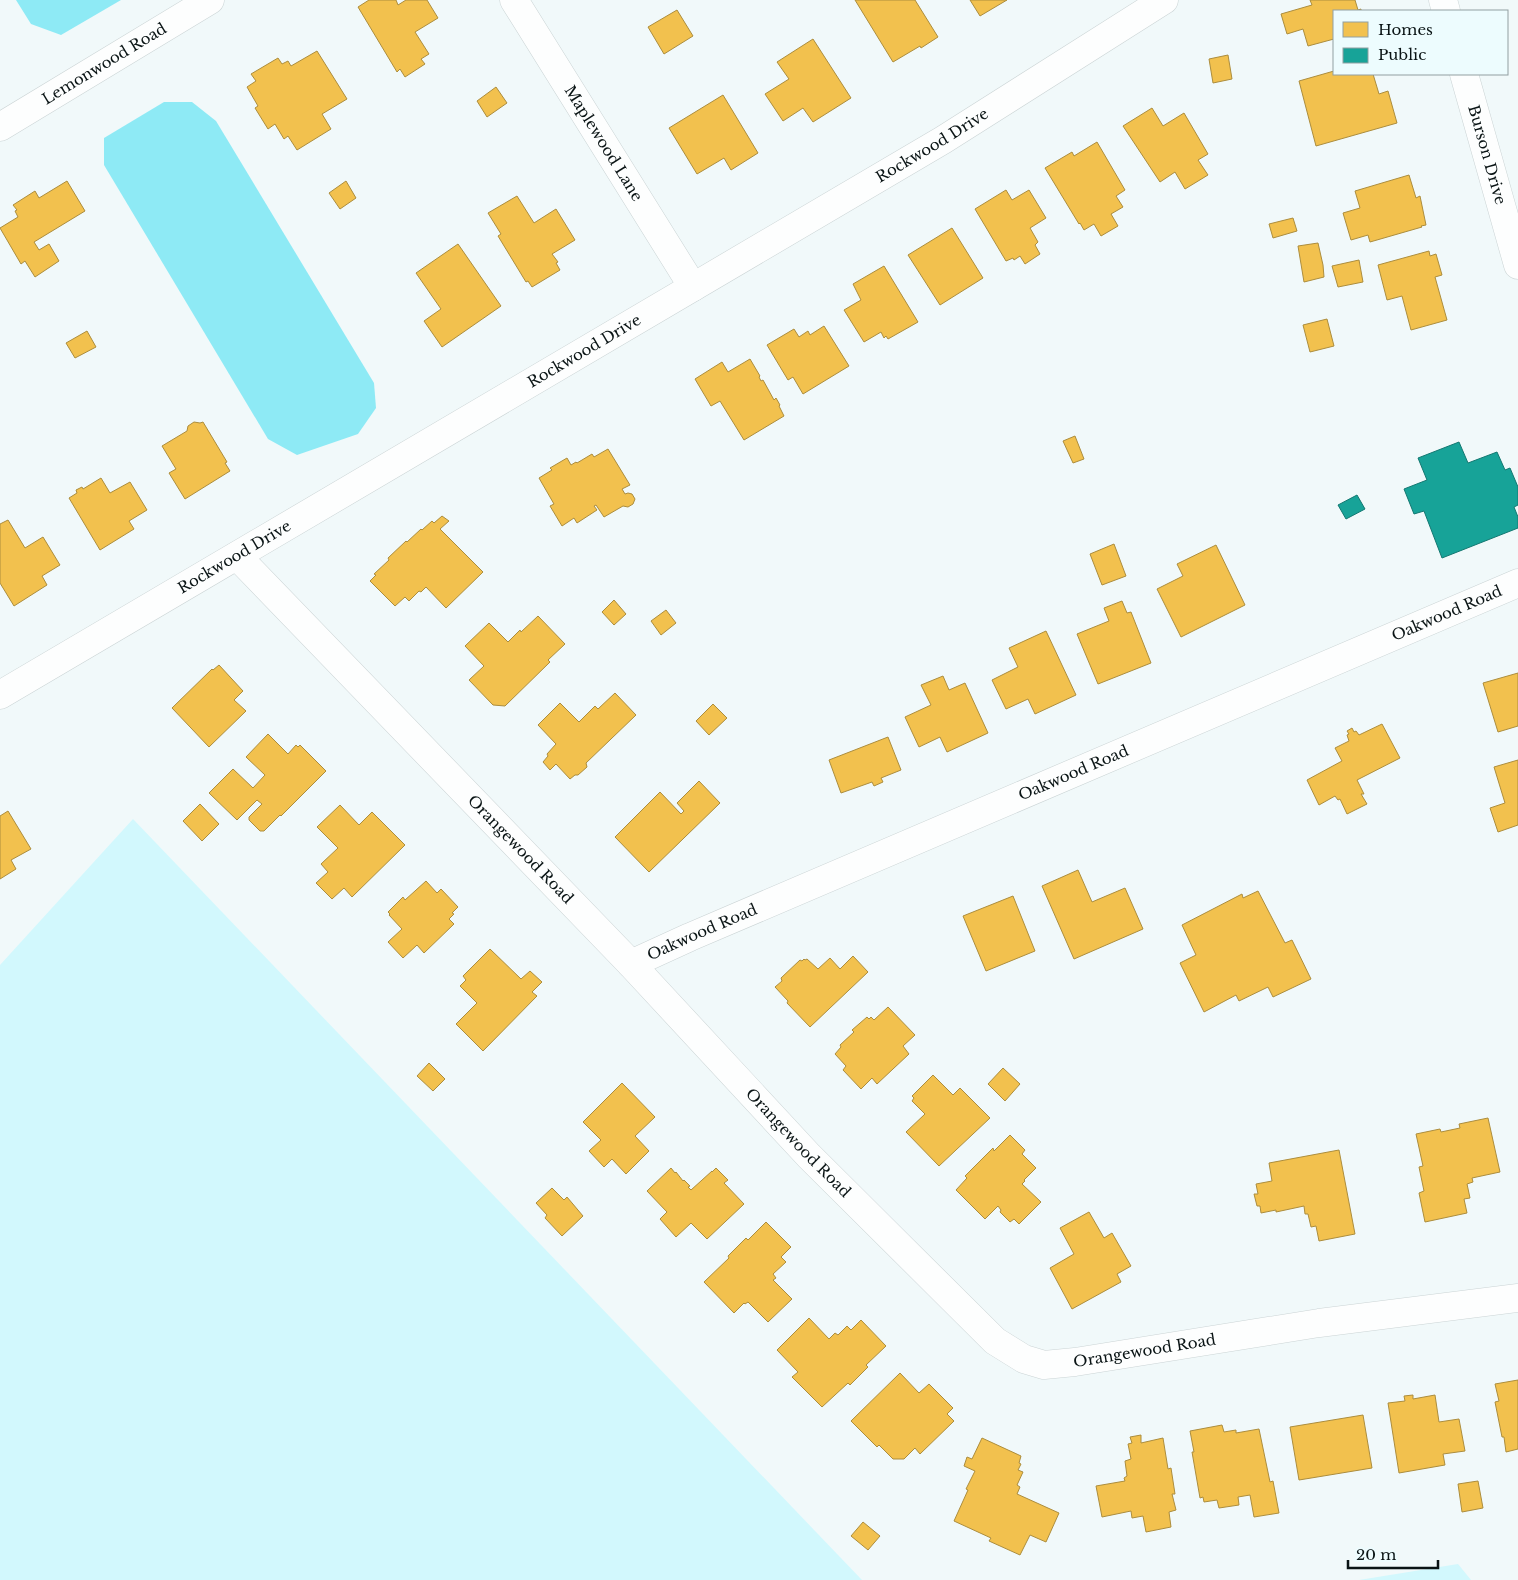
<svg xmlns="http://www.w3.org/2000/svg" width="1518" height="1580" font-family="'Libre Baskerville',serif">
<rect width="100%" height="100%" fill="#f1f9fa"/>
<g fill="#d2f8fd">
<polygon points="133,819 862,1580 0,1580 0,965"/>
<polygon points="1458,1564 1471,1580 1359,1580"/>
</g>
<g fill="#8eeaf5">
<polygon points="16,0 121,0 61,35 31,24"/>
<polygon points="164,102 192,102 216,121 374,383 376,408 358,434 297,455 268,439 104,165 104,138"/>
</g>
<g fill="#f2c14e" stroke="#ac8d3d">
<polygon points="369,0 396,0 398,5 406,0 427,0 438,18 415,32 429,54 421,59 425,64 405,77 400,69 397,72 358,7"/>
<polygon points="855,0 915,0 938,37 921,48 920,46 893,62"/>
<polygon points="970,0 1007,0 980,16"/>
<polygon points="1310,0 1355,0 1358,10 1361,9 1361,11 1334,11 1334,39 1308,46 1303,29 1287,34 1281,14 1312,5"/>
<polygon points="677,10 693,36 664,54 648,27"/>
<polygon points="813,39 851,98 813,122 803,108 783,121 765,94 789,79 777,62"/>
<polygon points="317,51 347,99 322,114 331,129 297,150 288,136 284,139 275,124 268,129 255,108 258,106 247,87 256,81 251,74 278,58 282,64 288,61 291,66"/>
<polygon points="1228,55 1232,79 1213,83 1209,59"/>
<polygon points="1334,71 1334,74 1373,74 1379,94 1388,91 1397,123 1316,146 1299,81"/>
<polygon points="496,87 507,103 487,117 477,101"/>
<polygon points="723,95 758,153 731,170 724,158 697,174 669,128"/>
<polygon points="1152,108 1163,126 1184,113 1208,154 1198,160 1208,175 1185,189 1175,172 1160,182 1123,126"/>
<polygon points="1097,142 1125,190 1116,196 1123,207 1111,214 1118,226 1101,236 1094,224 1084,230 1080,223 1079,224 1045,168 1072,152 1074,156"/>
<polygon points="1409,175 1416,198 1420,196 1426,225 1421,226 1422,227 1370,242 1368,235 1351,240 1343,213 1360,208 1355,191"/>
<polygon points="67,181 85,211 34,242 39,250 49,244 59,261 35,277 25,261 21,264 0,228 18,217 15,211 17,210 13,205 35,191 39,198"/>
<polygon points="346,181 356,198 340,209 329,193"/>
<polygon points="1006,190 1012,200 1029,190 1046,218 1030,228 1038,242 1035,245 1040,254 1025,264 1020,256 1014,260 1013,258 1006,261 975,209"/>
<polygon points="517,196 534,223 556,209 575,240 552,254 558,262 556,263 560,270 532,287 528,281 526,282 498,236 501,234 488,213"/>
<polygon points="1293,218 1297,231 1273,238 1269,224"/>
<polygon points="952,228 983,278 940,305 908,255"/>
<polygon points="1318,243 1323,265 1324,277 1304,282 1298,246"/>
<polygon points="458,244 501,306 442,347 424,321 441,309 416,273"/>
<polygon points="1429,251 1430,256 1436,254 1442,275 1435,277 1447,320 1411,330 1402,296 1387,300 1378,265"/>
<polygon points="1359,260 1363,282 1338,287 1332,266"/>
<polygon points="884,266 918,322 888,339 886,336 884,338 881,332 864,342 844,310 861,300 853,284"/>
<polygon points="1327,319 1334,346 1310,352 1303,325"/>
<polygon points="824,326 849,366 803,394 793,377 788,380 767,345 794,329 799,337 808,331 810,335"/>
<polygon points="87,331 96,347 75,358 66,343"/>
<polygon points="750,359 760,376 759,377 761,381 763,380 774,400 776,398 780,405 779,406 784,416 744,440 720,401 711,406 695,379 722,362 728,372"/>
<polygon points="194,422 200,423 203,422 227,462 225,463 230,471 185,499 169,473 176,469 162,446 187,431 188,426"/>
<polygon points="1075,436 1084,459 1073,463 1063,441"/>
<polygon points="608,449 630,485 622,489 625,494 628,493 632,494 635,499 633,504 628,507 623,506 604,517 596,505 594,506 597,510 577,523 574,518 562,526 550,506 554,504 539,478 552,470 550,468 567,458 571,465 576,462 577,463 592,454 594,457"/>
<polygon points="101,478 110,493 130,482 147,510 129,521 134,529 100,550 69,498 77,493 76,490 82,487 83,489"/>
<polygon points="442,516 449,521 440,529 483,572 446,608 426,587 421,592 419,591 409,601 405,597 395,606 370,581 376,575 374,574 389,560 388,558 406,541 407,542 421,529 422,530 432,521 434,523"/>
<polygon points="8,520 25,548 43,537 60,565 42,576 47,585 14,606 0,583 0,524"/>
<polygon points="1114,544 1126,576 1102,585 1090,554"/>
<polygon points="1216,545 1245,605 1181,637 1157,589 1183,576 1177,564"/>
<polygon points="614,600 626,614 614,625 602,612"/>
<polygon points="1122,601 1127,613 1131,612 1151,663 1098,684 1077,634 1109,621 1104,608"/>
<polygon points="666,610 676,623 661,635 651,621"/>
<polygon points="538,616 565,644 548,660 550,662 505,706 493,705 469,680 484,666 465,646 489,623 508,642 520,630 521,632"/>
<polygon points="1046,631 1076,695 1035,714 1028,699 1006,709 992,680 1018,667 1009,648"/>
<polygon points="219,665 243,691 234,700 246,711 209,747 172,708 212,669 213,670"/>
<polygon points="1518,673 1518,726 1498,732 1483,683"/>
<polygon points="943,676 949,690 965,683 988,733 947,752 940,737 919,747 905,717 931,705 921,685"/>
<polygon points="615,693 636,715 586,763 587,767 578,775 575,775 570,779 556,764 550,770 543,762 548,756 547,754 556,744 538,725 560,703 579,722 595,706 598,709"/>
<polygon points="713,704 727,718 709,735 696,721"/>
<polygon points="1382,724 1400,758 1357,780 1364,794 1361,794 1367,804 1347,814 1340,799 1338,800 1335,796 1319,805 1307,780 1342,761 1335,748 1349,741 1347,735 1349,734 1347,731 1352,728 1354,732 1356,731 1359,735"/>
<polygon points="268,734 288,754 296,745 298,747 300,745 326,771 281,816 280,815 264,831 260,831 249,820 249,817 262,804 257,800 237,820 209,793 233,769 253,788 265,775 246,757"/>
<polygon points="888,737 901,770 881,778 883,782 874,786 872,782 841,793 829,760"/>
<polygon points="1518,760 1518,825 1498,832 1490,808 1505,803 1494,767"/>
<polygon points="699,781 720,803 649,872 615,837 660,792 681,814 684,811 677,803"/>
<polygon points="200,804 219,824 202,841 183,821"/>
<polygon points="340,805 359,825 372,812 405,845 352,897 344,888 332,899 316,883 328,872 321,864 338,848 317,827"/>
<polygon points="8,811 31,849 11,860 16,869 0,879 0,816"/>
<polygon points="1078,870 1092,902 1125,888 1143,929 1074,959 1042,886"/>
<polygon points="426,881 437,893 441,889 458,907 452,913 454,914 449,919 454,924 424,953 417,945 403,958 388,942 402,929 389,915 390,914 388,912 403,897 405,900"/>
<polygon points="1258,891 1285,943 1292,940 1311,979 1273,997 1268,987 1239,1001 1236,995 1204,1012 1180,963 1196,955 1182,925 1242,894 1243,898"/>
<polygon points="1013,896 1035,951 986,971 963,916"/>
<polygon points="490,949 521,979 530,971 542,982 532,992 537,996 483,1051 456,1024 477,1003 460,986 466,980 463,976"/>
<polygon points="853,956 868,972 810,1027 787,1003 788,1001 775,987 782,981 781,978 800,960 802,961 804,959 805,960 807,959 818,969 830,958 840,969"/>
<polygon points="888,1007 915,1035 903,1046 909,1054 877,1084 872,1078 861,1089 843,1070 846,1066 835,1054 841,1047 840,1045 854,1032 852,1030 867,1017 869,1019 871,1017 874,1020"/>
<polygon points="429,1063 445,1079 433,1091 417,1076"/>
<polygon points="1003,1068 1020,1084 1005,1101 988,1084"/>
<polygon points="933,1075 953,1095 960,1088 990,1118 939,1166 906,1132 925,1114 912,1101 914,1098 912,1096"/>
<polygon points="622,1083 655,1117 635,1136 649,1151 626,1174 612,1159 604,1167 589,1151 601,1140 583,1122"/>
<polygon points="1488,1118 1500,1172 1472,1178 1473,1182 1467,1184 1470,1198 1464,1199 1467,1213 1425,1222 1419,1193 1424,1191 1419,1167 1423,1166 1416,1134 1440,1129 1441,1132 1460,1128 1459,1124"/>
<polygon points="1010,1135 1025,1150 1022,1154 1036,1168 1024,1180 1025,1181 1022,1184 1041,1202 1019,1224 1014,1219 1010,1222 1000,1212 1001,1210 998,1206 985,1219 956,1190 967,1178 965,1176 993,1148 994,1151"/>
<polygon points="1339,1150 1355,1234 1319,1241 1316,1226 1311,1227 1308,1214 1305,1214 1304,1206 1276,1212 1276,1210 1261,1213 1260,1206 1257,1206 1254,1194 1258,1194 1256,1184 1272,1181 1269,1163"/>
<polygon points="671,1168 675,1173 676,1172 683,1181 684,1180 690,1186 688,1187 691,1190 712,1171 712,1172 716,1168 728,1180 724,1183 744,1204 707,1239 691,1223 676,1237 660,1219 667,1212 647,1191"/>
<polygon points="552,1188 564,1200 567,1197 583,1216 562,1236 545,1218 547,1215 536,1203"/>
<polygon points="1089,1212 1104,1238 1112,1233 1131,1266 1117,1274 1121,1282 1072,1309 1050,1268 1074,1254 1060,1228"/>
<polygon points="766,1222 791,1247 781,1257 786,1262 773,1274 776,1278 773,1280 792,1299 768,1322 748,1302 745,1304 744,1303 734,1313 704,1282 729,1258 728,1256 746,1238 748,1240"/>
<polygon points="809,1318 829,1339 835,1333 838,1335 847,1326 851,1330 861,1320 886,1346 866,1365 868,1367 850,1385 848,1383 822,1407 792,1377 798,1372 777,1350"/>
<polygon points="900,1373 919,1393 929,1384 953,1408 947,1414 954,1421 920,1454 915,1448 904,1459 893,1459 879,1445 877,1447 851,1421"/>
<polygon points="1518,1380 1518,1449 1506,1452 1504,1437 1502,1437 1495,1402 1499,1401 1495,1384"/>
<polygon points="1413,1395 1413,1399 1435,1395 1439,1422 1459,1419 1465,1451 1443,1454 1445,1465 1399,1473 1388,1403 1405,1401 1404,1396"/>
<polygon points="1363,1415 1372,1468 1299,1480 1290,1427"/>
<polygon points="1222,1425 1224,1432 1236,1430 1236,1433 1259,1429 1270,1482 1273,1481 1279,1513 1254,1517 1250,1495 1238,1497 1239,1505 1219,1508 1217,1500 1204,1502 1203,1497 1200,1498 1192,1452 1194,1452 1190,1431"/>
<polygon points="1141,1435 1141,1443 1163,1438 1168,1469 1171,1468 1175,1494 1172,1494 1176,1510 1169,1512 1171,1527 1146,1532 1143,1516 1132,1518 1131,1511 1102,1517 1096,1486 1125,1481 1124,1478 1127,1476 1125,1461 1131,1459 1128,1444 1132,1443 1130,1437"/>
<polygon points="982,1438 1021,1456 1019,1463 1021,1464 1018,1470 1023,1472 1017,1485 1020,1487 1017,1494 1059,1513 1046,1542 1030,1535 1020,1555 989,1541 991,1538 954,1521 968,1490 966,1489 975,1471 964,1466 967,1457 972,1459"/>
<polygon points="1478,1481 1483,1508 1462,1512 1458,1484"/>
<polygon points="863,1522 880,1536 868,1550 851,1536"/>
</g>
<g fill="#17a398" stroke="#137871">
<polygon points="1459,442 1468,463 1497,452 1505,470 1510,468 1518,487 1518,505 1514,507 1518,517 1518,528 1442,558 1424,511 1414,514 1404,489 1427,480 1418,458"/>
<polygon points="1357,495 1365,509 1346,519 1338,505"/>
</g>
<g fill="none" stroke-linecap="round" stroke-linejoin="round">
<g stroke="#cbd4d5" stroke-width="29">
<g id="minor">
<path id="s1" d="M514 0 693 287"/>
<polyline points="1443,0 1446,11"/>
<path id="s2" d="M1464 74 1518 265"/>
<path id="s3" d="M0 127 210 0"/>
<path id="s4" d="M237 556 631 964 809 1156 995 1341 1024 1359 1044 1365 1075 1362 1319 1323 1518 1298"/>
<path id="s5" d="M0 695 943 140 1164 0"/>
<path id="s6" d="M631 964 690 937 1518 583"/>
</g>
</g>
<use href="#minor" stroke="#fdfefe" stroke-width="28"/>
</g>
<g text-anchor="middle" stroke-width="5" stroke-linejoin="round" paint-order="stroke">
<g font-size="15" fill="#0a1415" stroke="#edfcfe">
<text dy="5" stroke="none"><textPath href="#s3" startOffset="122">Lemonwood Road</textPath></text>
<text dy="5" stroke="none"><textPath href="#s1" startOffset="169">Maplewood Lane</textPath></text>
<text dy="5" stroke="none"><textPath href="#s5" startOffset="1082">Rockwood Drive</textPath></text>
<text dy="5" stroke="none"><textPath href="#s2" startOffset="84">Burson Drive</textPath></text>
<text dy="5" stroke="none"><textPath href="#s5" startOffset="678">Rockwood Drive</textPath></text>
<text dy="5" stroke="none"><textPath href="#s5" startOffset="272">Rockwood Drive</textPath></text>
<text dy="5" stroke="none"><textPath href="#s6" startOffset="888">Oakwood Road</textPath></text>
<text dy="5" stroke="none"><textPath href="#s6" startOffset="482">Oakwood Road</textPath></text>
<text dy="5" stroke="none"><textPath href="#s4" startOffset="408">Orangewood Road</textPath></text>
<text dy="5" stroke="none"><textPath href="#s6" startOffset="78">Oakwood Road</textPath></text>
<text dy="5" stroke="none"><textPath href="#s4" startOffset="812">Orangewood Road</textPath></text>
<text dy="5" stroke="none"><textPath href="#s4" startOffset="1248">Orangewood Road</textPath></text>
</g>
</g>
<rect x="1333" y="10" width="175" height="65" fill="#edfcfe" stroke="#929fa1"/>
<rect x="1343" y="22" width="25" height="15" fill="#f2c14e" stroke="#929fa1"/>
<text x="1378" y="35" font-size="15" fill="#0a1415">Homes</text>
<rect x="1343" y="48" width="25" height="15" fill="#17a398" stroke="#929fa1"/>
<text x="1378" y="60" font-size="15" fill="#0a1415">Public</text>
<path d="M1348 1560v8h90v-8" fill="none" stroke="#0a1415" stroke-width="2.5"/>
<text x="1356" y="1560" font-size="15" fill="#0a1415" stroke="#edfcfe" stroke-width="4" paint-order="stroke">20 m</text>
</svg>
